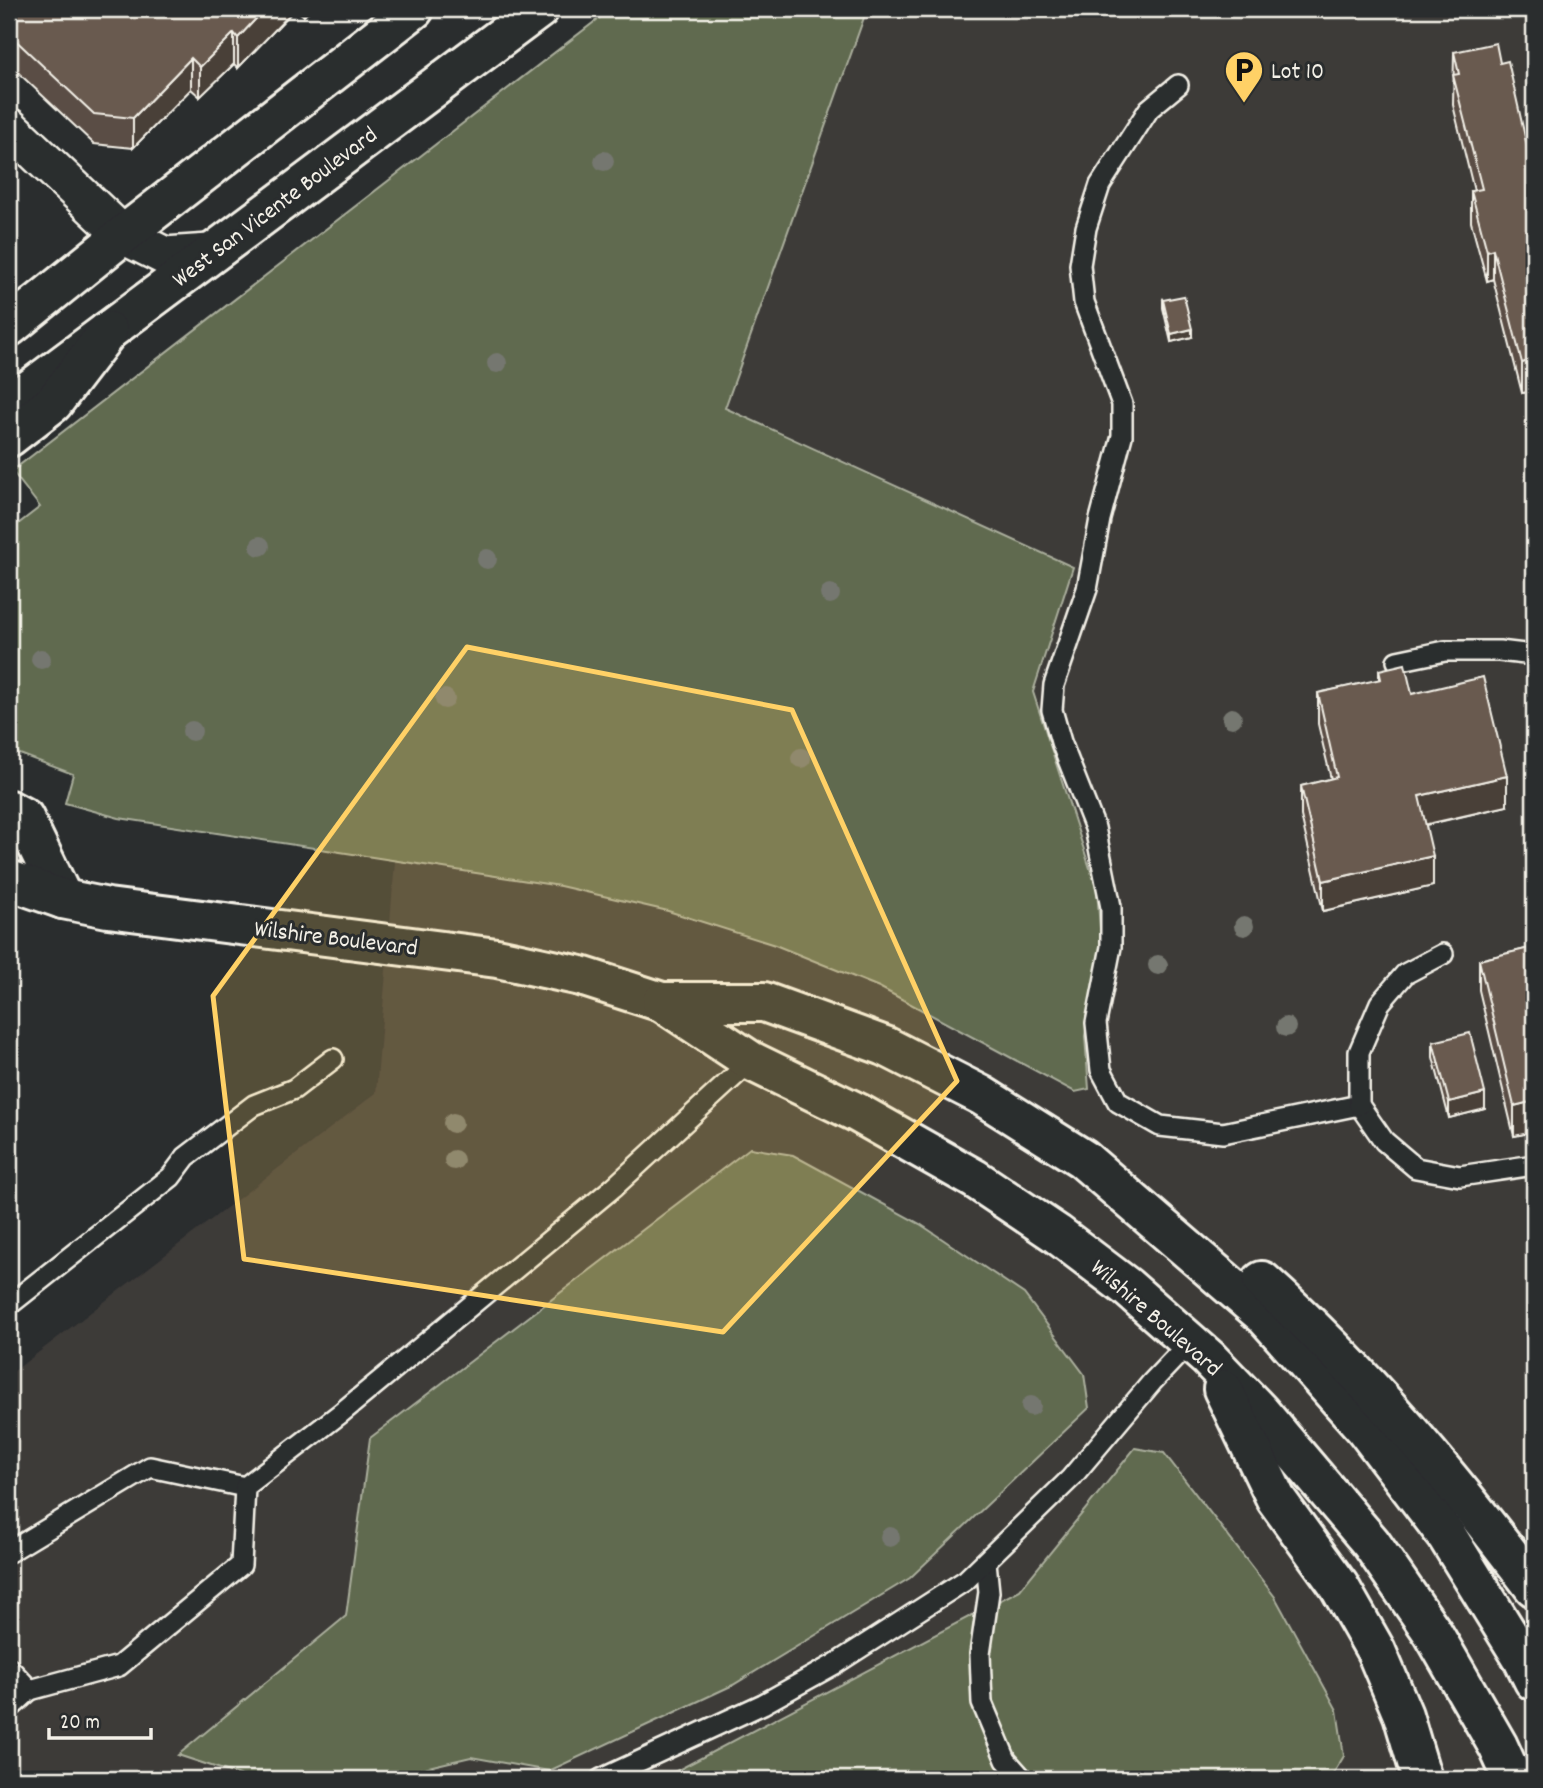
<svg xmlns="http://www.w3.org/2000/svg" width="1543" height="1788" font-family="Dekko,sans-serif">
<rect width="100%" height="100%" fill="#2a2d2e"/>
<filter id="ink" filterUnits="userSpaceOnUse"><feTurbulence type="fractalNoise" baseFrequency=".0143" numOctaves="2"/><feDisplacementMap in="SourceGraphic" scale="14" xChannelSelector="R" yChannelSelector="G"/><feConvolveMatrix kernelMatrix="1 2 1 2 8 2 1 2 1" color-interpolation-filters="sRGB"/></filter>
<g filter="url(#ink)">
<g fill="#3d3a38">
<polygon points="615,9 1534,9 1534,1779 9,1779 9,1375 376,1093 395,861 119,818 65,803 73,774 9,750 9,531 40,507 12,471"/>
<polygon points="9,200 18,210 11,234 9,236"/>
</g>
<g fill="#616a50" stroke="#aaae9c" stroke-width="2">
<polygon points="611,9 867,9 725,408 1073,567 1033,692 1097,890 1101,941 1085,1036 1089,1089 1075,1092 879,987 775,945 668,911 560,886 119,818 65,803 73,774 9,750 9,531 40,507 12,471"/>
<polygon points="750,1148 793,1155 920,1224 1024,1294 1084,1374 1089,1408 910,1578 733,1685 549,1771 471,1757 377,1779 251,1779 178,1755 346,1616 370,1438"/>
<polygon points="1135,1448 1164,1453 1275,1597 1337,1710 1344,1756 1330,1779 661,1779 1020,1590"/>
</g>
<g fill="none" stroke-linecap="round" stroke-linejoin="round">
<g stroke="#f4f1e8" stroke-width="24">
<g id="lane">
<polyline points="1178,85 1149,109 1100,185 1086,228 1080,265 1084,302 1122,404 1122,436 1100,519 1087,589 1054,685 1052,710 1061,742 1095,828 1111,907 1111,947 1096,1023 1101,1070 1118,1102 1160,1126 1223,1133 1359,1105 1384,1141 1416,1168 1460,1176 1534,1165"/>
<polyline points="1397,661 1445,651 1499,651 1534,655"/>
<polyline points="1359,1105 1359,1052 1380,1003 1405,974 1443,954"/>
<polyline points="9,1305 171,1177 186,1157 254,1105 294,1089 333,1059"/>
<polyline points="9,1552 150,1467 245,1487"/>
<polyline points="986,1562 989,1592 980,1654 982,1703 1006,1760 1023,1779"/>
<polyline points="9,1668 30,1690 119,1666 241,1565 245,1487 341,1413 614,1187 751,1061"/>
<polyline points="9,1709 30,1690"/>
<polyline points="601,1779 763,1704 835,1664 966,1580 1071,1478 1152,1382 1190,1342"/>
</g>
</g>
<g stroke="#f4f1e8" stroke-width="42">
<polyline id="street" points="9,127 123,235 165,256 210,253"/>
</g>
<g stroke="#f4f1e8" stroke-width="44">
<g id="secondary">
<polyline points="9,327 123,235 414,9"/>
<polyline points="9,405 539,9"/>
</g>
</g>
<g stroke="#f4f1e8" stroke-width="44">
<g id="primary">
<polyline points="9,437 53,403 108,331"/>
<polyline points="9,810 24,818 63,899"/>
<polyline points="9,880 63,899 108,908 497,958 581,976 662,1002 751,1061 858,1113 975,1179 1057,1234 1127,1287 1208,1358 1260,1412 1371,1543 1433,1633 1498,1746 1513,1779"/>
<polyline points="662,1002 764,1002 885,1046 981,1095 1083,1159 1265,1316 1364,1427 1447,1536 1523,1659 1534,1681"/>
<path d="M1262 1281C1364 1372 1452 1478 1534 1587"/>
<polyline points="1223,1389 1276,1499 1339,1586 1376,1651 1403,1715 1422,1779"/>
</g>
</g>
<use href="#lane" stroke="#2a2d2e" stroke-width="19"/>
<use href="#street" stroke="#2a2d2e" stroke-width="37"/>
<use href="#secondary" stroke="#2a2d2e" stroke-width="38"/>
<use href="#primary" stroke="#2a2d2e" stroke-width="38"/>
</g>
<g fill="#75776f">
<circle cx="604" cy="161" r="10"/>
<circle cx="497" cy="363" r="10"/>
<circle cx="260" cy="546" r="10"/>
<circle cx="487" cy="559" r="10"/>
<circle cx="830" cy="594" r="10"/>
<circle cx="41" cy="659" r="10"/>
<circle cx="445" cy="699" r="10"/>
<circle cx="1232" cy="718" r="10"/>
<circle cx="192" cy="731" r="10"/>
<circle cx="801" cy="758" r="10"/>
<circle cx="1244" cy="926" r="10"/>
<circle cx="1158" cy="965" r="10"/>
<circle cx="1286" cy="1027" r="10"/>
<circle cx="453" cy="1123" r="10"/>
<circle cx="454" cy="1160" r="10"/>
<circle cx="1031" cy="1406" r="10"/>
<circle cx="890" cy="1537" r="10"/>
</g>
<g fill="#5a4d45" stroke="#f4f1e8" stroke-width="2">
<polygon points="17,9 295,9 238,68 234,64 200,97 191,89 133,148 94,144 9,64 9,17"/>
<polygon points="295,9 311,9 304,16"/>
<polygon points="1454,52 1500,63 1534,177 1534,412 1533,412 1528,392 1522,393 1493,279 1487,281 1471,222 1471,191 1474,191 1453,105"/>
<polygon points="1163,300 1192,337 1171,342 1163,308"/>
<polygon points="1379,670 1412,694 1507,806 1426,825 1433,886 1323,911 1301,816 1301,786 1331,779 1318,724 1318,693 1379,680"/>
<polygon points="1534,947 1534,1132 1514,1136 1479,990 1479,960"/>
<polygon points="1433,1042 1485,1109 1449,1118 1433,1057"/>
</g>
<g fill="#4a3f38" stroke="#f4f1e8" stroke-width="2">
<polygon points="265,9 295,9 238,68 238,38"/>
<polygon points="304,9 311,9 304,16"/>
<polygon points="234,33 234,64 200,97 200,67"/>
<polygon points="191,58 191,89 133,148 133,118"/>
<polygon points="1493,249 1493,279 1487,281 1487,251"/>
<polygon points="1192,329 1192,337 1171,342 1171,334"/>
<polygon points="1528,361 1528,392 1522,393 1522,363"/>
<rect x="1533" y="382" width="1" height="30"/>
<polygon points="1507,776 1507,806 1419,826 1419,796"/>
<polygon points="1433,856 1433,886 1323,911 1323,881"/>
<polygon points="1485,1093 1485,1109 1449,1118 1449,1102"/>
<polygon points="1534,1101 1534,1132 1514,1136 1514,1106"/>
</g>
<g fill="#695a50" stroke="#f4f1e8" stroke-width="2">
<polygon points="17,9 265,9 238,38 234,33 200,67 191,58 133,118 94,114 9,34 9,17"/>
<polygon points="1496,43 1500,63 1508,61 1534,177 1534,382 1533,382 1528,361 1522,363 1493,249 1487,251 1471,191 1482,189 1453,75 1459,74 1454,52"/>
<polygon points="1184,296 1192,329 1171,334 1163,300"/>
<polygon points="1405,664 1412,694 1483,677 1507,776 1419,796 1433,856 1323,881 1301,786 1337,777 1318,693 1381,679 1379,670"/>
<polygon points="1534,947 1534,1101 1514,1106 1479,960"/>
<polygon points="1470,1033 1485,1093 1449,1102 1433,1042"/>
</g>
</g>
<path fill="#ffd166" fill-opacity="0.2" stroke="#ffd166" stroke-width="5" stroke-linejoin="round" d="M467 647 792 710 957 1081 723 1332 244 1259 213 996Z"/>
<defs>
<g id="parking-pin" transform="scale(2.0125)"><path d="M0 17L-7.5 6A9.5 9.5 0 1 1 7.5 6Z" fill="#ffd166" stroke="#2a2d2e"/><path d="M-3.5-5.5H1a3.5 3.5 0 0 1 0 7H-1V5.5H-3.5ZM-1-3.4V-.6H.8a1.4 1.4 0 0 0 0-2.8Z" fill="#111"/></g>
</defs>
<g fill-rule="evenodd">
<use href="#parking-pin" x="1244" y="70"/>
</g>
<g text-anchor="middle" stroke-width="6" stroke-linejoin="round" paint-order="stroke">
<g font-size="24" fill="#f4f1e8" stroke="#2a2d2e" text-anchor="start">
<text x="1271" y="78">Lot 10</text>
</g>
<g font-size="24" fill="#f4f1e8" stroke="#2a2d2e">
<text transform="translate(274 206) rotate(-37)" y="8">West San Vicente Boulevard</text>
<text transform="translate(336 937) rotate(7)" y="8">Wilshire Boulevard</text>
<text transform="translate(1157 1317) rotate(41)" y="8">Wilshire Boulevard</text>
</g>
</g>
<rect width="1543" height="1788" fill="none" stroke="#2a2d2e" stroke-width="35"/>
<rect x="18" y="18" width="1508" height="1753" fill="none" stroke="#f4f1e8" stroke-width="2.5" filter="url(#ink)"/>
<path d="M49 1728v10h102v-10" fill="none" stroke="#f4f1e8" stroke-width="3.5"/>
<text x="60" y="1728" font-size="21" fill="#f4f1e8" stroke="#2a2d2e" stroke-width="5" paint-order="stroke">20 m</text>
</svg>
